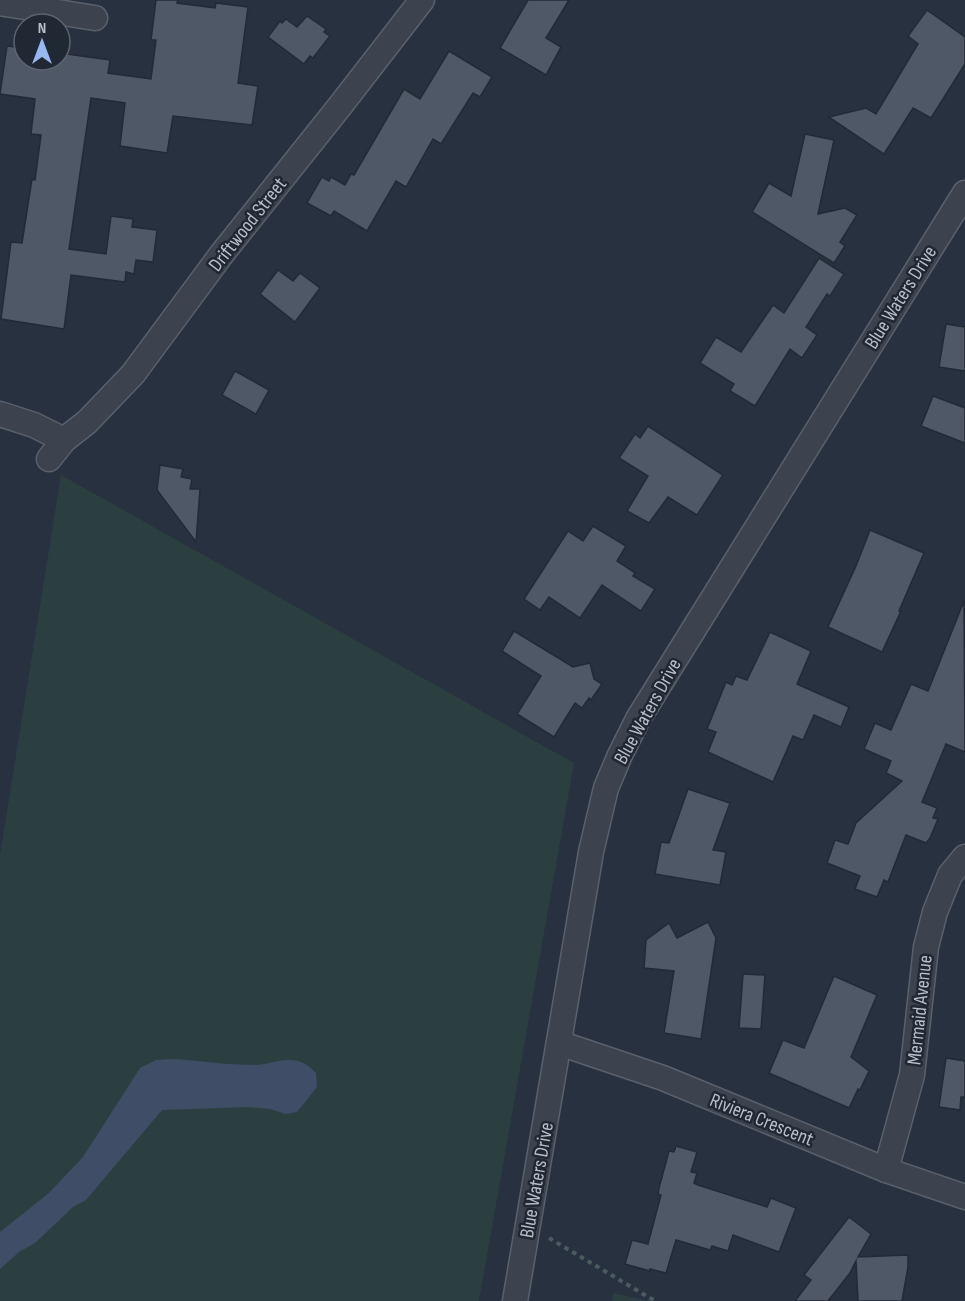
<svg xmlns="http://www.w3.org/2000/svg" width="965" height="1301" font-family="'Sofia Sans Condensed',sans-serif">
<rect width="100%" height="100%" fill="#28313f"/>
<g fill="#2b3f41">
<polygon points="61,475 574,763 479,1301 0,1301 0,855"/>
<polygon points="613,1293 649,1301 612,1301"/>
</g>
<path fill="#3f4e66" d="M174 1059C201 1061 227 1065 254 1065 267 1065 279 1059 292 1060 303 1061 308 1065 316 1073L317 1087 297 1112 286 1114 270 1109 249 1107 162 1110 86 1200 73 1207 35 1243 19 1252 0 1269V1232L49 1193 83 1157 140 1068 156 1060Z"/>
<g fill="#4e5867" stroke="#222a36" stroke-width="1.5">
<polygon points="156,0 178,0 177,3 215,8 216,3 248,7 238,83 258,86 252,125 173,116 167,153 120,146 125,103 91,98 69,249 106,254 111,216 133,219 132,227 157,230 153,262 136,260 134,274 126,272 125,282 71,275 64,329 1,319 11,242 22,243 32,179 35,180 41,135 31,134 35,99 0,94 7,46 24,48 24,60 60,60 60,53 110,60 108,73 151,79 156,40 151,40"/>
<polygon points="528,0 569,0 546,38 561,47 546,75 500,48"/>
<polygon points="927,10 965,37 965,64 931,118 913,108 884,154 829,117 866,108 876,114 918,44 908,36"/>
<polygon points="307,16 326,29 324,32 330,36 313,58 310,56 304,64 268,37 280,21 282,23 286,19 297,27"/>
<polygon points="449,51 492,77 480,97 473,93 441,144 433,139 406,187 396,181 367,231 334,211 331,216 307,203 322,177 329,181 331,177 345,185 351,174 354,175 404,89 420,99"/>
<polygon points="805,134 834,140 818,214 845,208 857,215 840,242 845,246 834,263 752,212 769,183 791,196"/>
<polygon points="819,258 844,274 830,296 827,294 806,327 817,335 802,358 790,349 755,406 730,391 734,384 700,363 716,337 741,352 773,305 784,313"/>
<polygon points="278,270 293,281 300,273 320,288 295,322 260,294"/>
<polygon points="946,324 965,327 965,371 939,367"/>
<polygon points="235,371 269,390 256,414 222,395"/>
<polygon points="933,396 965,408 965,443 921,426"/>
<polygon points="648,426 723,475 697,515 668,497 649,523 627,511 648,476 619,458 635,434 640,438"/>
<polygon points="160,465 183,469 181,477 192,479 190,489 200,489 196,542 157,490"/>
<polygon points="593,526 626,546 617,561 635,573 633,576 655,589 641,611 602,585 580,618 549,597 540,610 524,599 568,531 583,541"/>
<polygon points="870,530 924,553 899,611 901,611 882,652 828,627 856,566"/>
<polygon points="964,601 965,752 946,744 922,802 937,808 933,818 938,819 930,838 926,843 906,835 888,882 884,880 877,897 855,889 860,876 827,863 835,840 848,844 856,823 902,781 886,773 891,761 864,749 875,723 891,730 911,684 928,691"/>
<polygon points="514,631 573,667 590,663 594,679 602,684 591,700 589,698 582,708 575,703 554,737 517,714 541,676 502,651"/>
<polygon points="770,632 811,651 797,684 849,707 841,727 814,715 803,740 793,736 773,782 708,752 716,732 707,729 726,682 732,685 736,676 747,680"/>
<polygon points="688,789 730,803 713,850 726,852 720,885 655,874 661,842 669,843"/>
<polygon points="708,922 716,938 701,1039 664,1033 674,971 644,968 646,940 669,923 677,938"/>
<polygon points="743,974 765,975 761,1029 739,1028"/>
<polygon points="834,976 877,995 851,1057 869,1071 860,1090 858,1089 849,1108 769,1073 783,1040 804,1048"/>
<polygon points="946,1058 965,1061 965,1097 961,1097 960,1110 939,1107"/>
<polygon points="676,1146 697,1152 691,1172 697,1173 694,1183 698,1185 767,1207 771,1198 796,1208 779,1252 733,1235 728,1251 712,1246 710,1250 676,1240 666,1273 650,1269 650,1271 625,1264 632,1240 648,1244 661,1195 658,1194 659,1188 669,1151 674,1152"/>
<polygon points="849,1217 871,1234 858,1257 908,1255 908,1267 902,1301 858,1301 856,1261 850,1273 828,1301 795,1301 811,1280 804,1275"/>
</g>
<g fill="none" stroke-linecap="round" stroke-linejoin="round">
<g stroke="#59616c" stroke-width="27">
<g id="street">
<polyline points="0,3 95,18"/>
<polyline points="0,414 34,425 64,440"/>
<polyline points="49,459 64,440 87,422 133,374 221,255 340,106 422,0"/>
<polyline points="559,1043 663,1078 886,1170 965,1197"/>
<polyline points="886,1170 912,1075 926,947 935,912 950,875 965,857"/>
<polyline points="515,1301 591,852 606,788 620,755 638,719 965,193"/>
</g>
</g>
<polyline stroke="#4a5c5f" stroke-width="4" stroke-dasharray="4.5 4.5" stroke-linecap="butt" points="549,1238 655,1301"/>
<use href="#street" stroke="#3c434f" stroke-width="24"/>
</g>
<g text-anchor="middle" stroke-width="5" stroke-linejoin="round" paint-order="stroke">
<g font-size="20" fill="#b8bec9" stroke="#202834">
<text transform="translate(247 224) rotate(-52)" y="7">Driftwood Street</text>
<text transform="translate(900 297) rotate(-58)" y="7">Blue Waters Drive</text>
<text transform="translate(647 711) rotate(-61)" y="7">Blue Waters Drive</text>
<text transform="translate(919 1010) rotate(-84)" y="7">Mermaid Avenue</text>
<text transform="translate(762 1119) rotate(22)" y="7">Riviera Crescent</text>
<text transform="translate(536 1180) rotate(-80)" y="7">Blue Waters Drive</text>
</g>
</g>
<g transform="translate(42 42)"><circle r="28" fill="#202834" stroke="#5d6470" stroke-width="1.5"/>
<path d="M0-4.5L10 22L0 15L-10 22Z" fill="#96b7f0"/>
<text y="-9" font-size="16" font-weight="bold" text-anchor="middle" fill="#b8bec9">N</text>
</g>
</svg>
